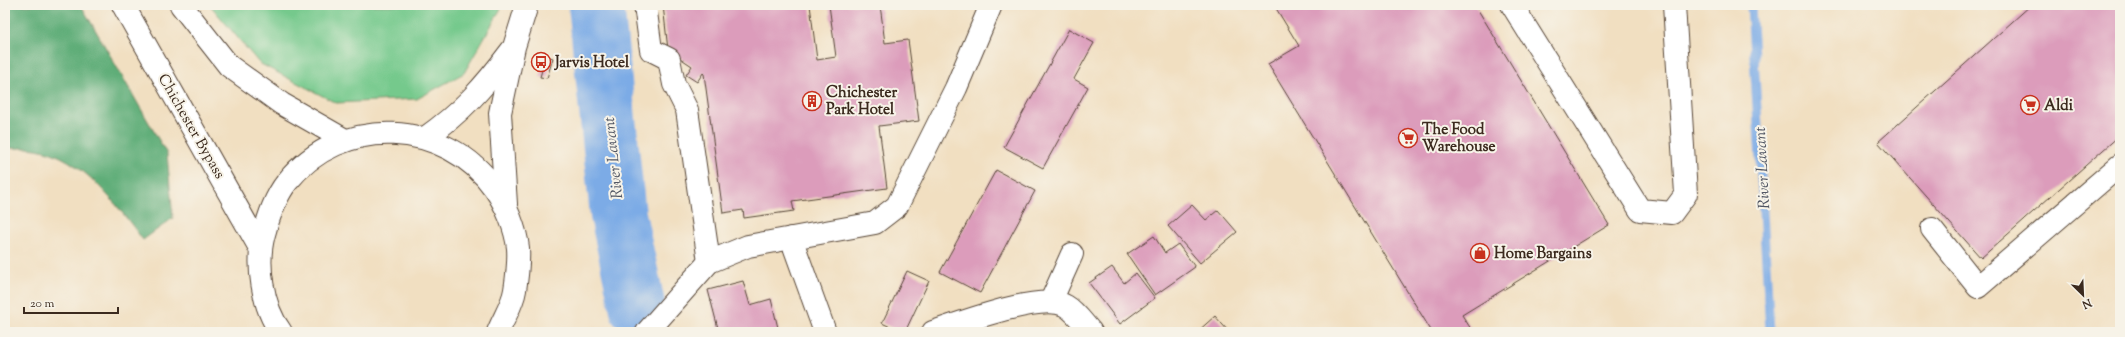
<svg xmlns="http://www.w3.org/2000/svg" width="2125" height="337" font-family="'Sorts Mill Goudy',serif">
<rect width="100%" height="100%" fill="#f7f3e8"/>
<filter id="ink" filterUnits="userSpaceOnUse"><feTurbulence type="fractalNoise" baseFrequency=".025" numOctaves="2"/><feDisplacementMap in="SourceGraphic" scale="8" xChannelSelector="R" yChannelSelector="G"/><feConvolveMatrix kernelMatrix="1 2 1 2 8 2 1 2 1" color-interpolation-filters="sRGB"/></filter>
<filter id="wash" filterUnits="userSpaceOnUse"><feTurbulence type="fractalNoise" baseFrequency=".012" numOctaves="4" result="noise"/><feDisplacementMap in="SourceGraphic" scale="16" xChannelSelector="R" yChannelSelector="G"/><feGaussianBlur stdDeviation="0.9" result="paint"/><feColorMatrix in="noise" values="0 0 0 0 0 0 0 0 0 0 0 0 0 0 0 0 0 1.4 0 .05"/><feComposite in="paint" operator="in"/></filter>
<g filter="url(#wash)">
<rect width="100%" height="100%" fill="#f1dfc1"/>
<polygon fill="#74c98c" stroke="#587a55" points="210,5 306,5 317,9 332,5 503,5 464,73 417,99 336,103 259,63"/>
<path fill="#5fad78" stroke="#4d6c4b" d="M5 5H81L167 154 173 218 143 240C117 205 82 156 36 149 26 147 15 149 5 148Z"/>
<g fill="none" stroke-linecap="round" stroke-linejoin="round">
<polyline stroke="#7cabe6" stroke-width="9" points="1751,5 1770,332"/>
<polyline stroke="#7cabe6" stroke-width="56" points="596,5 618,215 638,309"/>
</g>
<g id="blocks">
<g fill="#dc9cbb">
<polygon points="663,5 810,5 817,60 836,57 829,5 880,5 885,43 908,40 919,121 879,126 887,188 792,201 794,211 744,218 743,210 723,213 704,74 703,73 697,82 686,75 692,66 668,50"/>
<polygon points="1274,5 1475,5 1609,225 1462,315 1473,332 1432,332 1268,64 1299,46"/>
<polygon points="2031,5 2120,5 2120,135 1981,258 1878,142"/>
<polygon points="1069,29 1094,43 1074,79 1088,87 1043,168 1004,147"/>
<polygon points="546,56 553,58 547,78 540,77"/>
<polygon points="996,170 1035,191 980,293 940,272"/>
<polygon points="1192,205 1206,220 1218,210 1237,232 1200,263 1168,226"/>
<polygon points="1154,236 1165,253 1178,244 1195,267 1155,295 1127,254"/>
<polygon points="1112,267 1124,283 1136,273 1155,298 1120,324 1089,283"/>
<polygon points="907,271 929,281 905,332 901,332 882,323"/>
<polygon points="743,281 750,305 771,299 779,332 719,332 708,290"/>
<polygon points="1215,316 1229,332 1197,332"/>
</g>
</g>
</g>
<g filter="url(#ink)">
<use href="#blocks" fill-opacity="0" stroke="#564536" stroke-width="1"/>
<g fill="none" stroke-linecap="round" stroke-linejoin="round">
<g stroke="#564536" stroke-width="24">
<g id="minor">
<polyline points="123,5 260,248"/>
<polyline points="181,5 229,66 282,104 345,140"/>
<polyline points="645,5 651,50 669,59 674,84 687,110 709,262"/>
<polyline points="1512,5 1640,210 1672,213 1686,194 1674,5"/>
<path d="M425 138C462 112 484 87 511 51"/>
<polyline points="506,204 500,113 514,47 527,5"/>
<polyline points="1932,229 1978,287 2120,165"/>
<polyline points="791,238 825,332"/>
<polyline points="1051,301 1072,254"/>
<path d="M281 332C262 307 256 263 264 234 269 216 275 197 287 182 341 114 446 119 495 189 506 205 516 229 518 248 519 261 517 277 515 290 513 304 503 319 498 332"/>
<polyline points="647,332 709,262 748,246 875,223 897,206 956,88 991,5"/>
<path d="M933 332C960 323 1042 292 1066 306 1075 311 1084 324 1091 332"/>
</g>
</g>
<use href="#minor" stroke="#fff" stroke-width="22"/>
</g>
</g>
<defs>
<g id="bus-ring" transform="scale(1)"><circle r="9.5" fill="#f7f3e8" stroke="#c8321e" stroke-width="1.5"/><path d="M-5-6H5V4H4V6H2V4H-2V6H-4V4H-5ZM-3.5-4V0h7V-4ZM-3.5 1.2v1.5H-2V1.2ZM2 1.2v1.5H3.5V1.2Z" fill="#c8321e"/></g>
<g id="building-ring" transform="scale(1)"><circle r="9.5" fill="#f7f3e8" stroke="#c8321e" stroke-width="1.5"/><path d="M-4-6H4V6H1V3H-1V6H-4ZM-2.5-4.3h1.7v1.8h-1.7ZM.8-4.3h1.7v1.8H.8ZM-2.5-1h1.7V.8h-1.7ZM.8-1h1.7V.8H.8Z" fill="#c8321e"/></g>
<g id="supermarket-ring" transform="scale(1)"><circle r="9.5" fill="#f7f3e8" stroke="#c8321e" stroke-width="1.5"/><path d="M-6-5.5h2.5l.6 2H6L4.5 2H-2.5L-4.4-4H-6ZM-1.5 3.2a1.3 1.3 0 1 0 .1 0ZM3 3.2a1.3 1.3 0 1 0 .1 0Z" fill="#c8321e"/></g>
<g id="shop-ring" transform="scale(1)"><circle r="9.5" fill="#f7f3e8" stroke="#c8321e" stroke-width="1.5"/><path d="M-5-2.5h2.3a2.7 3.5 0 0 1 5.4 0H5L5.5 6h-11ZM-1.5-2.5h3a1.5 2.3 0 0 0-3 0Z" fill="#c8321e"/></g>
</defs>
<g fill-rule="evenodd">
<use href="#bus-ring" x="541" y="62"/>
<use href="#building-ring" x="812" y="101"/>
<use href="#supermarket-ring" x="2030" y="105"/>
<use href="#supermarket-ring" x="1408" y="138"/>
<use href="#shop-ring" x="1480" y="253"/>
</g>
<g text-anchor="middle" stroke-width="4" stroke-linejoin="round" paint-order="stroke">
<g font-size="15" font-weight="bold" fill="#3b2a1e" stroke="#f7f3e8" text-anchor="start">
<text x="555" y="67">Jarvis Hotel</text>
<text x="826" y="97">Chichester<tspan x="826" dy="17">Park Hotel</tspan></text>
<text x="2044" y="110">Aldi</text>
<text x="1422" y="134">The Food<tspan x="1422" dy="17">Warehouse</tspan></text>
<text x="1494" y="258">Home Bargains</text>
</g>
<g font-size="15" fill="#3b2a1e" stroke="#f7f3e8">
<text transform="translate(192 126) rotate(60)" y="5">Chichester Bypass</text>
</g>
<g font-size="16" font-style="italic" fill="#525764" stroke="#f7f3e8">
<text transform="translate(612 158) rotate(-96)" y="6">River Lavant</text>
<text transform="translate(1761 168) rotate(-93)" y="6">River Lavant</text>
</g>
</g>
<rect width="2125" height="337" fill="none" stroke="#f7f3e8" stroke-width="20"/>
<g transform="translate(2083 295) rotate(156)" stroke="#f7f3e8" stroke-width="3" paint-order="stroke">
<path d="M0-3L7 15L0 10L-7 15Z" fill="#3b2a1e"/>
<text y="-6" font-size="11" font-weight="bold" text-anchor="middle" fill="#3b2a1e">N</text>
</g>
<path d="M24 307v6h94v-6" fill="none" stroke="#3b2a1e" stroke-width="2"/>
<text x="30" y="307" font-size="12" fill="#3b2a1e" stroke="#f7f3e8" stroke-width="3" paint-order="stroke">20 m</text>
</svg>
